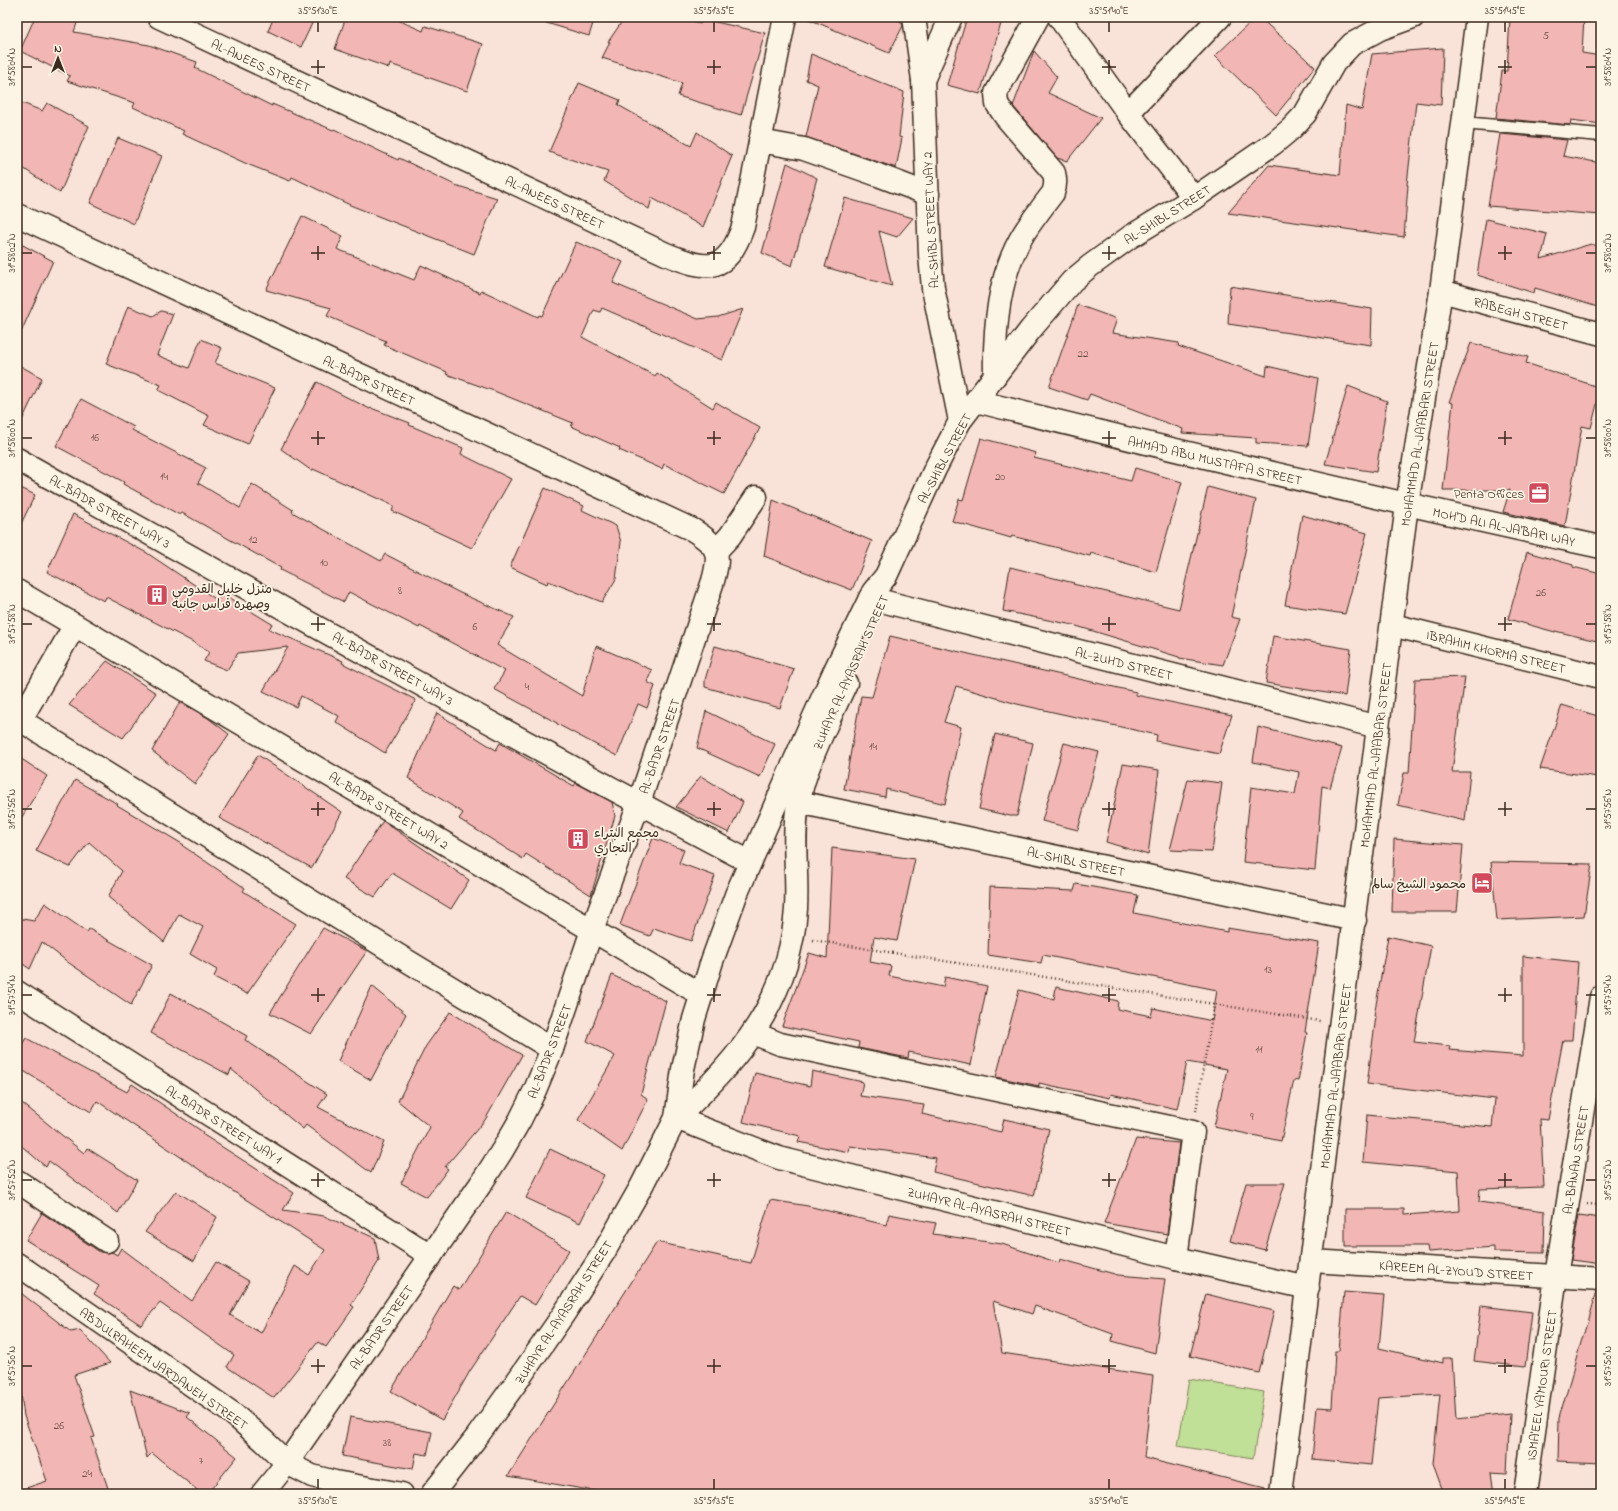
<svg xmlns="http://www.w3.org/2000/svg" width="1618" height="1511" font-family="'Indie Flower','Playpen Sans Arabic',sans-serif">
<rect width="100%" height="100%" fill="#f9e2d7"/>
<filter id="ink" filterUnits="userSpaceOnUse"><feTurbulence type="fractalNoise" baseFrequency=".025" numOctaves="2"/><feDisplacementMap in="SourceGraphic" scale="8" xChannelSelector="R" yChannelSelector="G"/><feConvolveMatrix kernelMatrix="1 2 1 2 8 2 1 2 1" color-interpolation-filters="sRGB"/></filter>
<g filter="url(#ink)">
<polygon fill="#c0df97" stroke="#7e845a" points="1189,1379 1264,1392 1253,1458 1178,1446"/>
<g fill="#f2b6b5" stroke="#3b2a1e">
<polygon points="35,17 79,17 74,32 149,45 197,62 195,68 272,106 272,104 333,130 334,129 398,160 399,158 455,185 497,198 474,254 350,205 292,177 290,181 247,164 182,134 184,131 133,107 135,103 67,81 70,76 20,51"/>
<polygon points="274,17 315,17 301,47 268,31"/>
<polygon points="346,17 391,17 423,31 425,26 483,44 467,91 390,64 389,68 335,49"/>
<polygon points="541,17 595,17 589,36 540,21"/>
<polygon points="625,17 683,17 700,24 702,19 765,33 741,115 678,96 682,83 602,58 610,42 608,42"/>
<polygon points="804,17 890,17 902,22 903,26 889,53"/>
<polygon points="967,17 1003,17 980,94 947,85"/>
<polygon points="1256,17 1259,17 1315,67 1276,115 1215,56"/>
<polygon points="1510,17 1584,17 1582,53 1601,56 1601,124 1571,120 1570,125 1496,118 1502,71 1507,71"/>
<polygon points="1443,48 1441,105 1416,102 1407,185 1408,185 1404,237 1228,213 1269,165 1340,175 1346,105 1362,110 1372,54"/>
<polygon points="1034,51 1057,77 1048,93 1101,118 1067,161 1057,158 1013,106"/>
<polygon points="811,54 904,92 899,137 902,138 896,168 806,137 818,85 806,80"/>
<polygon points="579,83 620,100 618,105 691,146 697,132 732,156 703,227 652,198 649,209 604,181 608,172 549,152"/>
<polygon points="17,101 42,111 47,103 89,126 60,193 17,164"/>
<polygon points="1500,134 1567,140 1563,156 1601,163 1601,215 1488,206"/>
<polygon points="118,138 162,156 134,224 90,203"/>
<polygon points="787,163 817,178 792,266 762,253"/>
<polygon points="845,198 913,218 897,237 879,231 892,286 825,267"/>
<polygon points="302,216 343,236 337,249 414,280 421,265 480,293 481,290 538,317 539,315 542,316 576,242 623,262 613,283 698,319 718,317 743,309 722,360 602,308 600,312 594,310 582,337 655,376 657,373 713,408 716,402 760,428 724,494 664,464 662,469 619,450 620,448 571,426 573,423 494,391 446,374 447,372 384,345 386,341 327,316 331,308 266,290"/>
<polygon points="1486,219 1547,234 1541,259 1591,244 1601,247 1601,308 1535,288 1534,293 1477,275"/>
<polygon points="17,242 53,261 17,341"/>
<polygon points="1230,286 1372,309 1371,345 1228,324"/>
<polygon points="1078,305 1117,319 1112,333 1179,343 1178,346 1266,376 1267,366 1318,378 1308,446 1256,443 1256,438 1182,433 1183,429 1090,394 1087,400 1049,387"/>
<polygon points="128,306 153,316 161,311 173,314 157,355 189,368 201,339 222,348 215,363 275,388 248,444 204,425 209,416 158,390 161,385 106,364"/>
<polygon points="1471,343 1528,357 1526,363 1601,388 1591,428 1582,426 1565,526 1503,512 1510,490 1443,490 1453,403 1449,402"/>
<polygon points="17,364 42,378 17,431"/>
<polygon points="317,382 370,409 371,408 410,423 409,425 463,448 461,454 511,479 472,548 392,511 394,506 313,469 312,471 281,449"/>
<polygon points="1348,386 1387,401 1376,472 1325,464"/>
<polygon points="81,399 134,427 132,430 206,468 198,483 240,508 252,484 293,510 292,512 381,561 385,554 460,593 514,617 497,645 582,696 596,646 652,670 647,682 655,686 647,708 638,704 617,756 557,724 557,723 494,689 505,671 420,626 419,628 349,592 344,602 280,570 281,568 182,513 180,515 123,484 124,482 56,446"/>
<polygon points="981,438 1036,453 1034,458 1131,481 1135,468 1182,482 1156,572 1091,553 1090,556 1012,536 1011,538 952,521 959,499 963,500"/>
<polygon points="17,486 35,495 17,532"/>
<polygon points="1208,487 1256,500 1231,617 1240,619 1223,665 1179,658 1179,657 1073,625 1003,611 1010,567 1074,583 1073,584 1179,609"/>
<polygon points="545,488 584,506 582,510 616,526 621,542 616,579 602,602 548,581 547,584 510,567"/>
<polygon points="773,500 872,541 852,590 764,556"/>
<polygon points="73,514 147,553 217,600 221,593 272,624 269,629 343,661 342,663 416,700 385,753 336,722 339,716 301,696 296,707 263,691 288,647 238,653 227,670 204,661 209,652 193,642 106,597 104,601 47,572"/>
<polygon points="1302,515 1367,533 1345,614 1285,605"/>
<polygon points="1527,552 1573,565 1573,567 1601,574 1601,642 1555,631 1555,632 1508,619"/>
<polygon points="890,636 1136,692 1136,695 1232,715 1219,754 1156,741 1157,735 1017,704 956,686 944,722 961,727 945,804 886,789 885,797 844,789 861,696 872,697"/>
<polygon points="1273,636 1351,649 1345,696 1266,683"/>
<polygon points="715,646 794,669 780,708 705,687 705,680"/>
<polygon points="107,661 156,693 123,738 69,705"/>
<polygon points="1465,677 1452,772 1470,772 1465,821 1398,805 1404,773 1409,773 1415,679"/>
<polygon points="180,702 208,718 229,734 195,784 152,751"/>
<polygon points="1562,705 1601,717 1601,763 1598,777 1540,769"/>
<polygon points="706,711 775,744 760,777 697,748"/>
<polygon points="437,713 496,750 500,743 574,786 576,783 612,802 615,816 591,895 526,854 523,859 459,819 463,813 408,778"/>
<polygon points="1258,727 1342,748 1330,788 1322,786 1315,870 1243,862 1251,787 1295,794 1299,772 1253,762"/>
<polygon points="995,734 1033,743 1017,816 1010,816 979,809"/>
<polygon points="1064,743 1099,752 1078,830 1042,821"/>
<polygon points="258,755 342,812 312,868 219,818"/>
<polygon points="17,756 47,776 17,825"/>
<polygon points="1123,764 1159,770 1148,855 1106,842"/>
<polygon points="701,776 743,802 729,833 676,807"/>
<polygon points="1188,779 1222,783 1212,852 1170,850"/>
<polygon points="75,780 118,804 117,805 184,845 183,846 245,888 243,891 296,924 247,994 214,977 217,970 190,954 203,927 179,914 164,942 108,897 122,871 89,842 70,867 36,851"/>
<polygon points="383,821 469,880 451,909 392,873 375,897 344,879"/>
<polygon points="653,838 684,850 679,863 715,876 691,941 654,928 650,936 620,925"/>
<polygon points="1394,839 1463,845 1457,912 1392,912"/>
<polygon points="832,848 915,859 897,941 874,937 870,962 891,966 889,976 943,987 945,977 987,986 971,1065 909,1052 908,1058 858,1048 859,1042 782,1026 809,953 827,958"/>
<polygon points="1491,862 1592,864 1584,916 1497,920"/>
<polygon points="1076,884 1138,895 1134,913 1227,932 1227,928 1319,943 1305,1032 1307,1033 1298,1081 1294,1080 1281,1141 1214,1127 1227,1069 1187,1062 1177,1109 1111,1094 1110,1098 1039,1083 1039,1086 996,1077 1019,990 1054,999 1056,987 1118,1001 1117,1009 1151,1016 1153,1008 1212,1021 1217,990 1043,955 1041,963 988,955 990,887 1074,891"/>
<polygon points="45,903 87,932 89,929 152,965 131,1005 69,963 42,942 30,969 17,960 17,918 34,921"/>
<polygon points="323,928 367,951 311,1034 270,1013"/>
<polygon points="1388,936 1431,946 1414,1042 1450,1046 1449,1050 1523,1056 1523,956 1578,962 1572,1040 1563,1040 1548,1120 1540,1119 1544,1187 1480,1189 1479,1202 1545,1211 1544,1253 1494,1252 1494,1247 1428,1252 1427,1246 1345,1246 1345,1209 1404,1209 1404,1215 1460,1211 1458,1171 1363,1162 1367,1115 1492,1127 1495,1099 1367,1084 1376,1016 1374,1016"/>
<polygon points="612,975 666,1001 641,1094 648,1099 622,1151 578,1120 615,1056 587,1041"/>
<polygon points="372,986 406,1014 371,1080 338,1061"/>
<polygon points="171,993 247,1036 245,1040 327,1094 318,1107 384,1142 371,1173 306,1125 303,1129 231,1069 229,1075 151,1033"/>
<polygon points="450,1012 522,1055 485,1120 445,1167 448,1169 427,1197 401,1183 430,1127 398,1101 426,1046"/>
<polygon points="26,1038 127,1092 132,1084 203,1132 202,1134 294,1193 283,1210 324,1216 375,1238 379,1261 351,1305 354,1307 326,1347 318,1342 274,1398 227,1367 234,1355 160,1303 141,1325 94,1294 99,1286 26,1240 42,1213 100,1252 107,1253 112,1252 117,1255 121,1248 192,1301 216,1262 249,1281 230,1315 261,1333 295,1266 309,1275 325,1250 206,1174 97,1101 91,1112 17,1067 17,1053"/>
<polygon points="812,1071 863,1082 860,1096 924,1105 922,1114 1001,1132 1004,1119 1049,1129 1034,1196 933,1172 936,1158 850,1146 849,1152 798,1142 800,1136 743,1122 755,1073 810,1086"/>
<polygon points="17,1099 84,1153 87,1148 137,1180 118,1213 49,1161 46,1167 17,1142"/>
<polygon points="1136,1139 1179,1143 1167,1234 1104,1223"/>
<polygon points="550,1149 604,1175 580,1223 526,1198"/>
<polygon points="1246,1183 1285,1183 1265,1250 1230,1241"/>
<polygon points="176,1191 217,1217 194,1261 145,1232"/>
<polygon points="770,1200 808,1206 886,1225 889,1214 936,1223 933,1234 1002,1244 1059,1263 1060,1259 1118,1275 1165,1279 1155,1353 1112,1341 1113,1334 1035,1306 1032,1314 993,1301 1002,1353 1153,1376 1144,1458 1265,1488 1265,1494 612,1494 508,1476 657,1242 751,1263"/>
<polygon points="506,1212 569,1250 535,1305 520,1296 470,1371 442,1420 391,1391 453,1286 459,1290"/>
<polygon points="1579,1215 1601,1218 1601,1264 1571,1260"/>
<polygon points="17,1290 71,1332 80,1330 110,1363 74,1375 95,1437 91,1438 110,1494 17,1494 17,1491 47,1481 24,1416 17,1366"/>
<polygon points="1596,1291 1601,1291 1601,1463 1558,1461 1559,1418"/>
<polygon points="1344,1292 1384,1295 1379,1348 1443,1363 1443,1358 1452,1358 1456,1419 1510,1413 1507,1473 1491,1472 1494,1494 1444,1494 1433,1464 1440,1394 1378,1398 1371,1465 1312,1459 1317,1407 1332,1408 1335,1351 1339,1351"/>
<polygon points="1206,1294 1274,1311 1259,1373 1190,1356"/>
<polygon points="1481,1306 1532,1312 1525,1367 1474,1361"/>
<polygon points="130,1390 190,1413 187,1417 237,1457 207,1494 202,1494 152,1453 147,1458"/>
<polygon points="350,1417 432,1432 427,1455 416,1453 413,1469 342,1456"/>
</g>
<g fill="none" stroke-linecap="round" stroke-linejoin="round">
<g stroke="#3b2a1e" stroke-width="15">
<polyline id="lane" points="1463,123 1601,135"/>
</g>
<g stroke="#3b2a1e" stroke-width="25">
<g id="street">
<path d="M159 17 666 254C708 271 726 274 743 227L785 17"/>
<polyline points="914,17 923,80 930,255 933,288 960,421"/>
<polyline points="1059,17 1128,113 1194,198"/>
<polyline points="923,80 951,17"/>
<polyline points="1128,113 1220,17"/>
<polyline points="760,141 804,149 878,175 928,194"/>
<path d="M17 215 693 530C718 546 721 552 713 581L639 803 592 930 552 1049 535 1090 520 1120 502 1151 480 1185 287 1463 262 1494"/>
<polyline points="1441,291 1601,334"/>
<path d="M995 376C994 328 998 275 1024 233 1033 219 1043 206 1053 193 1056 186 1056 181 1054 173L1005 116 997 104 996 93 1038 17"/>
<path d="M976 401C1183 453 1392 502 1601 547"/>
<path d="M17 459C260 596 503 732 750 862"/>
<polyline points="716,551 730,536 756,497"/>
<polyline points="17,591 702,995"/>
<polyline points="870,598 1378,727"/>
<polyline points="1392,625 1601,677"/>
<path d="M846 683C829 720 805 765 798 804 792 839 798 874 796 909 790 999 739 1060 676 1118L779 1158 1176 1258 1308 1288"/>
<polyline points="17,718 401,957 552,1049"/>
<polyline points="20,721 75,625"/>
<polyline points="798,802 1355,920"/>
<polyline points="17,992 431,1256"/>
<polyline points="753,1033 780,1044 1193,1132 1176,1258"/>
<polyline points="17,1181 107,1241"/>
<polyline points="1312,1261 1601,1279"/>
<polyline points="17,1264 232,1413 264,1441 287,1463 312,1476 335,1482 402,1494"/>
<polyline points="432,1494 476,1438 520,1377 563,1315 604,1252 641,1187 676,1118 683,1069 694,1019 712,961 736,895 809,728 836,668 873,592 886,576 935,469 960,421 1031,329 1072,281 1090,266 1130,237 1194,198 1273,144 1291,129 1305,114 1334,63 1352,44 1380,29 1413,17"/>
<polyline points="1281,1494 1378,727 1407,505 1441,291 1477,17"/>
<polyline points="1525,1494 1556,1276 1601,997"/>
</g>
</g>
<g stroke="#3b2a1e" stroke-width="2.5" stroke-dasharray="1 3" stroke-linecap="butt">
<polyline points="813,940 1320,1021"/>
<polyline points="1196,1111 1214,1004"/>
<polyline points="1587,1204 1601,1205"/>
</g>
<use href="#lane" stroke="#fcf5e5" stroke-width="12"/>
<use href="#street" stroke="#fcf5e5" stroke-width="22"/>
</g>
</g>
<path fill="none" stroke="#3b2a1e" stroke-width="1.5" d="M318 22V32M714 22V32M1109 22V32M1505 22V32M318 60V74M714 60V74M1109 60V74M1505 60V74M22 67H32M311 67H325M707 67H721M1102 67H1116M1498 67H1512M1586 67H1596M318 246V260M714 246V260M1109 246V260M1505 246V260M22 253H32M311 253H325M707 253H721M1102 253H1116M1498 253H1512M1586 253H1596M318 431V445M714 431V445M1109 431V445M1505 431V445M22 438H32M311 438H325M707 438H721M1102 438H1116M1498 438H1512M1586 438H1596M318 617V631M714 617V631M1109 617V631M1505 617V631M22 624H32M311 624H325M707 624H721M1102 624H1116M1498 624H1512M1586 624H1596M318 802V816M714 802V816M1109 802V816M1505 802V816M22 809H32M311 809H325M707 809H721M1102 809H1116M1498 809H1512M1586 809H1596M318 988V1002M714 988V1002M1109 988V1002M1505 988V1002M22 995H32M311 995H325M707 995H721M1102 995H1116M1498 995H1512M1586 995H1596M318 1173V1187M714 1173V1187M1109 1173V1187M1505 1173V1187M22 1180H32M311 1180H325M707 1180H721M1102 1180H1116M1498 1180H1512M1586 1180H1596M318 1359V1373M714 1359V1373M1109 1359V1373M1505 1359V1373M22 1366H32M311 1366H325M707 1366H721M1102 1366H1116M1498 1366H1512M1586 1366H1596M318 1479V1489M714 1479V1489M1109 1479V1489M1505 1479V1489"/>
<defs>
<g id="office-square" transform="scale(1.15)"><rect x="-9" y="-9" width="18" height="18" rx="4" fill="#d1495b" stroke="#fcf5e5"/><path d="M-6-3h4V-5.5h4V-3h4V5H-6ZM-1-4.5V-3h2v-1.5ZM-6 0V1H6V0Z" fill="#fff"/></g>
<g id="building-square" transform="scale(1.15)"><rect x="-9" y="-9" width="18" height="18" rx="4" fill="#d1495b" stroke="#fcf5e5"/><path d="M-4-6H4V6H1V3H-1V6H-4ZM-2.5-4.3h1.7v1.8h-1.7ZM.8-4.3h1.7v1.8H.8ZM-2.5-1h1.7V.8h-1.7ZM.8-1h1.7V.8H.8Z" fill="#fff"/></g>
<g id="hotel-square" transform="scale(1.15)"><rect x="-9" y="-9" width="18" height="18" rx="4" fill="#d1495b" stroke="#fcf5e5"/><path d="M-6-4.5h1.5V1H6V5H4.5V3h-9V5H-6ZM-4 0a1.8 1.8 0 1 1 3.6 0ZM.5 0V-2.5h3Q6-2.5 6 0Z" fill="#fff"/></g>
</defs>
<g fill-rule="evenodd">
<use href="#office-square" x="1539" y="493"/>
<use href="#building-square" x="157" y="595"/>
<use href="#building-square" x="578" y="839"/>
<use href="#hotel-square" x="1482" y="883"/>
</g>
<g text-anchor="middle" stroke-width="3.5" stroke-linejoin="round" paint-order="stroke">
<g font-size="11" fill="#694d44">
<text x="1546" y="39">5</text>
<text x="1083" y="357">22</text>
<text x="95" y="441">16</text>
<text x="164" y="480">14</text>
<text x="1000" y="480">20</text>
<text x="253" y="543">12</text>
<text x="324" y="566">10</text>
<text x="400" y="594">8</text>
<text x="1541" y="596">26</text>
<text x="475" y="630">6</text>
<text x="527" y="690">4</text>
<text x="873" y="750">14</text>
<text x="1268" y="973">13</text>
<text x="1259" y="1053">11</text>
<text x="1252" y="1120">9</text>
<text x="59" y="1429">26</text>
<text x="387" y="1446">38</text>
<text x="201" y="1464">7</text>
<text x="87" y="1477">24</text>
</g>
<g font-size="13" fill="#3b2a1e" stroke="#fcf5e5">
<text transform="translate(261 65) rotate(25)" y="5">AL-ANEES STREET</text>
<text transform="translate(555 202) rotate(25)" y="5">AL-ANEES STREET</text>
<text transform="translate(1167 214) rotate(-32)" y="5">AL-SHIBL STREET</text>
<text transform="translate(930 220) rotate(-93)" y="5">AL-SHIBL STREET WAY 2</text>
<text transform="translate(1521 313) rotate(15)" y="5">RABEGH STREET</text>
<text transform="translate(369 380) rotate(25)" y="5">AL-BADR STREET</text>
<text transform="translate(1419 434) rotate(-81)" y="5">MOHAMMAD AL-JA'ABARI STREET</text>
<text transform="translate(944 458) rotate(-62)" y="5">AL-SHIBL STREET</text>
<text transform="translate(1215 460) rotate(13)" y="5">AHMAD ABU MUSTAFA STREET</text>
<text transform="translate(110 511) rotate(29)" y="5">AL-BADR STREET WAY 3</text>
<text transform="translate(1504 526) rotate(12)" y="5">MOH'D ALI AL-JA'BARI WAY</text>
<text transform="translate(1496 651) rotate(14)" y="5">IBRAHIM KHORMA STREET</text>
<text transform="translate(1124 663) rotate(14)" y="5">AL-ZUHD STREET</text>
<text transform="translate(393 668) rotate(29)" y="5">AL-BADR STREET WAY 3</text>
<text transform="translate(850 672) rotate(-66)" y="5">ZUHAYR AL-AYASRAH STREET</text>
<text transform="translate(659 746) rotate(-71)" y="5">AL-BADR STREET</text>
<text transform="translate(1375 755) rotate(-83)" y="5">MOHAMMAD AL-JA'ABARI STREET</text>
<text transform="translate(389 810) rotate(31)" y="5">AL-BADR STREET WAY 2</text>
<text transform="translate(1076 861) rotate(12)" y="5">AL-SHIBL STREET</text>
<text transform="translate(549 1051) rotate(-69)" y="5">AL-BADR STREET</text>
<text transform="translate(1335 1076) rotate(-83)" y="5">MOHAMMAD AL-JA'ABARI STREET</text>
<text transform="translate(224 1124) rotate(32)" y="5">AL-BADR STREET WAY 1</text>
<text transform="translate(1575 1160) rotate(-81)" y="5">AL-BANAN STREET</text>
<text transform="translate(989 1211) rotate(14)" y="5">ZUHAYR AL-AYASRAH STREET</text>
<text transform="translate(1456 1270) rotate(4)" y="5">KAREEM AL-ZYOUD STREET</text>
<text transform="translate(563 1312) rotate(-57)" y="5">ZUHAYR AL-AYASRAH STREET</text>
<text transform="translate(381 1327) rotate(-55)" y="5">AL-BADR STREET</text>
<text transform="translate(164 1368) rotate(35)" y="5">ABDULRAHEEM JARDANEH STREET</text>
<text transform="translate(1541 1385) rotate(-82)" y="5">ISMA'EEL YA'MOURI STREET</text>
</g>
<g font-size="13" fill="#3b2a1e" stroke="#fcf5e5" text-anchor="end">
<text x="1524" y="498">Penta Offices</text>
<text x="172" y="593" text-anchor="start">منزل خليل القدومي<tspan x="172" dy="15">وصهره فراس جانبه</tspan></text>
<text x="594" y="837" text-anchor="start">مجمع البتراء<tspan x="594" dy="15">التجاري</tspan></text>
<text x="1466" y="888">محمود الشيخ سالم</text>
</g>
</g>
<rect width="1618" height="1511" fill="none" stroke="#fcf5e5" stroke-width="44"/>
<g transform="translate(58 58)" stroke="#fcf5e5" stroke-width="3" paint-order="stroke">
<path d="M0-3L7 15L0 10L-7 15Z" fill="#3b2a1e"/>
<text y="-6" font-size="11" font-weight="bold" text-anchor="middle" fill="#3b2a1e">N</text>
</g>
<rect x="22" y="22" width="1574" height="1467" fill="none" stroke="#3b2a1e" stroke-width="1.5"/>
<g font-size="10" text-anchor="middle" fill="#3b2a1e">
<text x="318" y="14">35°51'30"E</text>
<text x="714" y="14">35°51'35"E</text>
<text x="1109" y="14">35°51'40"E</text>
<text x="1505" y="14">35°51'45"E</text>
<text transform="translate(11 67) rotate(-90)" y="4">31°58'04"N</text>
<text transform="translate(1607 67) rotate(-90)" y="4">31°58'04"N</text>
<text transform="translate(11 253) rotate(-90)" y="4">31°58'02"N</text>
<text transform="translate(1607 253) rotate(-90)" y="4">31°58'02"N</text>
<text transform="translate(11 438) rotate(-90)" y="4">31°58'00"N</text>
<text transform="translate(1607 438) rotate(-90)" y="4">31°58'00"N</text>
<text transform="translate(11 624) rotate(-90)" y="4">31°57'58"N</text>
<text transform="translate(1607 624) rotate(-90)" y="4">31°57'58"N</text>
<text transform="translate(11 809) rotate(-90)" y="4">31°57'56"N</text>
<text transform="translate(1607 809) rotate(-90)" y="4">31°57'56"N</text>
<text transform="translate(11 995) rotate(-90)" y="4">31°57'54"N</text>
<text transform="translate(1607 995) rotate(-90)" y="4">31°57'54"N</text>
<text transform="translate(11 1180) rotate(-90)" y="4">31°57'52"N</text>
<text transform="translate(1607 1180) rotate(-90)" y="4">31°57'52"N</text>
<text transform="translate(11 1366) rotate(-90)" y="4">31°57'50"N</text>
<text transform="translate(1607 1366) rotate(-90)" y="4">31°57'50"N</text>
<text x="318" y="1504">35°51'30"E</text>
<text x="714" y="1504">35°51'35"E</text>
<text x="1109" y="1504">35°51'40"E</text>
<text x="1505" y="1504">35°51'45"E</text>
</g>
</svg>
